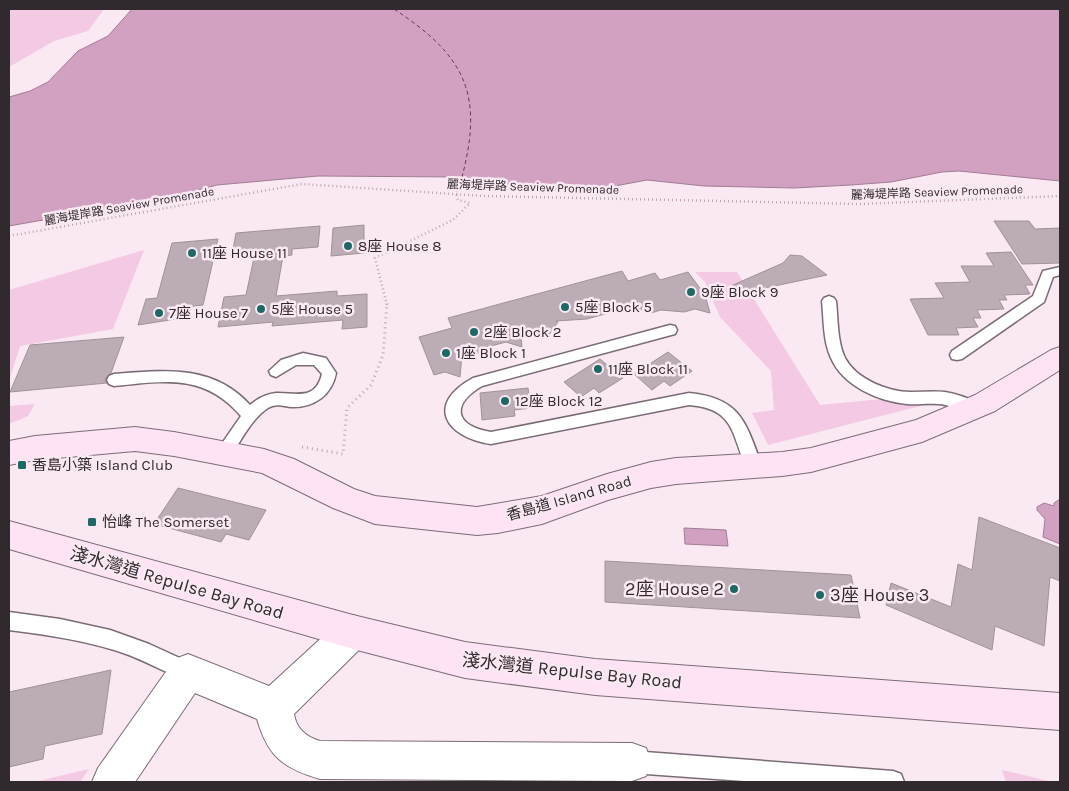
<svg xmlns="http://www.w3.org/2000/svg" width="1069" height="791" font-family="Karla,'Noto Sans TC',sans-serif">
<rect width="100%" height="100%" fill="#fae9f3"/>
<g fill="#f3c9e3">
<polygon points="9,9 104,9 88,31 54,41 9,67"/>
<polygon points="144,250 113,329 20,346 9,381 9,290"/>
<polygon points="695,272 737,272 820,405 882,399 909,405 936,402 768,445 752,413 774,410 771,371 720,317 705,282"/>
<polygon points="35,404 28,416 9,424 9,406"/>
<polygon points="89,769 80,782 34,782"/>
<polygon points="1002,770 1053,782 1006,782"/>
</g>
<g fill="#d2a0c0" stroke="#a17d94">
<polygon points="132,9 1060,9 1060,181 959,171 942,172 891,182 851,185 794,188 704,186 647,180 588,191 531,188 455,177 318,176 217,185 169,198 9,226 9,97 30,91 48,82 78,51 108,36"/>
<polygon points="1060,499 1060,544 1043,537 1045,519 1037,510 1037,507 1044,503 1054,506 1054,503"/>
<polygon points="684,528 726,530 728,546 685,544"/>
</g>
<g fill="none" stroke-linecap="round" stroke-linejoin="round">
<path stroke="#70335e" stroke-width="1" stroke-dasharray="4 3" stroke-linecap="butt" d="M394 9C465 56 484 93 462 177"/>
</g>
<g fill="#bcacb6" stroke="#a0919a">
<polygon points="994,221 1029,221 1035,229 1060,228 1060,263 1022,264"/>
<polygon points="364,225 364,253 331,256 333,228"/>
<polygon points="320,226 318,247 292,249 292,255 283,256 276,296 337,291 337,296 367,294 367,327 342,329 343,320 272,326 273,322 218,327 224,297 246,295 255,253 232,255 236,233"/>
<polygon points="218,239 203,305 178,308 176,319 138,325 146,299 157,298 172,243"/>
<polygon points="1011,252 1033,285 1025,285 1030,294 1004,295 1007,300 999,300 1004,309 977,310 981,318 973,318 978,327 956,328 959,335 928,335 910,299 944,298 935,283 970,282 961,266 994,266 986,253"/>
<polygon points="790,255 802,256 827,275 736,294 733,285 783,263"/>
<polygon points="622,271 628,281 655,273 660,280 688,272 705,295 710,313 695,309 684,312 661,310 651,313 649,310 633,310 626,308 587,319 556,321 558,322 548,336 537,333 521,338 522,347 506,342 491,346 486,353 462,354 460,377 445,372 434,375 419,337 452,328 448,318"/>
<polygon points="124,337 111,373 105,379 107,383 10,392 30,345"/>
<polygon points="668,352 692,371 670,386 664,381 652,390 634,374"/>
<polygon points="600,359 623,378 599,393 594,388 581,397 564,382"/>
<polygon points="528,388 531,408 514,410 515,416 482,420 480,393"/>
<polygon points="178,488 266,510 249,540 226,534 221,542 154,524"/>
<polygon points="979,517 1060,548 1060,581 1050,577 1044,646 995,626 992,650 886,605 891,583 951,607 958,564 972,570"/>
<polygon points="605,561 851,575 860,618 605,602"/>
<polygon points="111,670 102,734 45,746 43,759 9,767 9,692"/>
</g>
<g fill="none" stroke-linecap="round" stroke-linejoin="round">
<g stroke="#7a6c75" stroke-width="3">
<g id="lane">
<polygon points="1060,267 1060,275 1053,277 1044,302 962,359 957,360 952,359 950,355 952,351 1033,296 1043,271"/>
<path d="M829 296 834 298 836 301C838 319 837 341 845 358 856 379 888 392 911 392 922 392 934 391 945 392 957 394 968 398 978 403L981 407 978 411C967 415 951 404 938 404 927 403 917 405 907 404 878 401 843 386 831 358 823 341 824 320 822 301L824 298Z"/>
<path d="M670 325 675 326 677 330 675 334 482 386C450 405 455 426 491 432L689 393C741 398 746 423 762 466L760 471 754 473 748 471C731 436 737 409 689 405L491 444C445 437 425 404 473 378Z"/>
<path d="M303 353 326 358 336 373C332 395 314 408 291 407 283 406 276 403 268 408 252 418 241 441 230 457L224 459 218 457 216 452 241 416C204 373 165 381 114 386L109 384 107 380 109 376 114 374C164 370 213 364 250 405 257 399 266 394 276 393 295 392 315 402 322 374L314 365H296L276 377 271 375 269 371 281 360Z"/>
<path d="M9 612 60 619 110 630 149 644 195 665 198 672 195 679 188 682C168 673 149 663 129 655 90 641 49 635 9 630Z"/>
<polygon points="632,751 893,771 901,774 904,782 758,782 632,773 625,769 621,762 625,755"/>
</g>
</g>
<g stroke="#7a6c75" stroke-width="2">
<path id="street" d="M353 615 365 620 370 632 365 644 294 714C296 728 306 737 320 741L632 743 646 748 651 762 646 776 632 781 320 779C283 768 268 757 257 719L195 693 135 782H92L98 768 175 659 188 654 269 686 341 620Z"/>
</g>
<g stroke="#7a6c75" stroke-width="2">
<g id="secondary">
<polygon points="1060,347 1060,370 995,411 922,442 811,472 782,476 676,484 651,488 608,500 542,524 498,533 477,535 375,524 333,508 262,473 174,456 135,451 35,460 9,465 9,441 35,436 135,427 174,432 264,449 294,459 354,489 375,496 477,507 542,496 607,474 651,462 676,458 782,452 811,448 916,420 975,395 1051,350"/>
<polygon points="9,521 353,615 465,642 595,659 1060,693 1060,730 595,695 465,678 353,649 9,549"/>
</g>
</g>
<g stroke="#b6a9b1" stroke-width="2.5" stroke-dasharray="1 3" stroke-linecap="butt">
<polyline points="9,236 302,184 484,196 860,204 1060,196"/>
<polyline points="387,305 375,258 453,220 470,203 458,200 456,193 462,177"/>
</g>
<polyline stroke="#b6a9b1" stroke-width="3" stroke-dasharray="1 4" stroke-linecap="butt" points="302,447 343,454 347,408 371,385 383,355 387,303"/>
<use href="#lane" fill="#fff" fill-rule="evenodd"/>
<use href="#street" fill="#fff" fill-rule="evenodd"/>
<use href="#secondary" fill="#fde3f4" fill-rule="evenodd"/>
</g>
<g fill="#1d6965" stroke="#fae9f3" stroke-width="2">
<circle cx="348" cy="246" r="5"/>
<circle cx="192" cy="253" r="5"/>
<circle cx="691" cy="292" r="5"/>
<circle cx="565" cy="307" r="5"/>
<circle cx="261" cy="309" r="5"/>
<circle cx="159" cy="313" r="5"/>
<circle cx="474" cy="332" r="5"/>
<circle cx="446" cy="353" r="5"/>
<circle cx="598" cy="369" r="5"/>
<circle cx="505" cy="401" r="5"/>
<rect x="17" y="460" width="10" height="10" rx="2.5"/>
<rect x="87" y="517" width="10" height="10" rx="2.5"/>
<circle cx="734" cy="589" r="5"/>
<circle cx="820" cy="595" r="5"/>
</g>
<g text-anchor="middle" stroke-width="5" stroke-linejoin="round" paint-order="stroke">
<g font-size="12" fill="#302a2e" stroke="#fae9f3">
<text transform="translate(533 187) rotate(2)" y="4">麗海堤岸路 Seaview Promenade</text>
<text transform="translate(937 192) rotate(-2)" y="4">麗海堤岸路 Seaview Promenade</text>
<text transform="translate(129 206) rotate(-10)" y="4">麗海堤岸路 Seaview Promenade</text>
</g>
<g font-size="15" fill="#302a2e" stroke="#fae9f3" text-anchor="start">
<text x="358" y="251">8座 House 8</text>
<text x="202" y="258">11座 House 11</text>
<text x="701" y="297">9座 Block 9</text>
<text x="575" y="312">5座 Block 5</text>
<text x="271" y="314">5座 House 5</text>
<text x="169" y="318">7座 House 7</text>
<text x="484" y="337">2座 Block 2</text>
<text x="456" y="358">1座 Block 1</text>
<text x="608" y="374">11座 Block 11</text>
<text x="515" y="406">12座 Block 12</text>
<text x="32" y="470">香島小築 Island Club</text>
<text x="102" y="527">怡峰 The Somerset</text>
</g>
<g font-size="15" fill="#302a2e" stroke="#fae9f3">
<text transform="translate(569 498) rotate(-16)" y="5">香島道 Island Road</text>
</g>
<g font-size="18" fill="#302a2e" stroke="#fae9f3">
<text transform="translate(177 583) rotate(16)" y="6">淺水灣道 Repulse Bay Road</text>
<text transform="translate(572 671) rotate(6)" y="6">淺水灣道 Repulse Bay Road</text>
</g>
<g font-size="18" fill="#302a2e" stroke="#fae9f3" text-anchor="end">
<text x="724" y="595">2座 House 2</text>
<text x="830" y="601" text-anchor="start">3座 House 3</text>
</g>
</g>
<rect width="1069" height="791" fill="none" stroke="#302a2e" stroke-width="20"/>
</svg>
